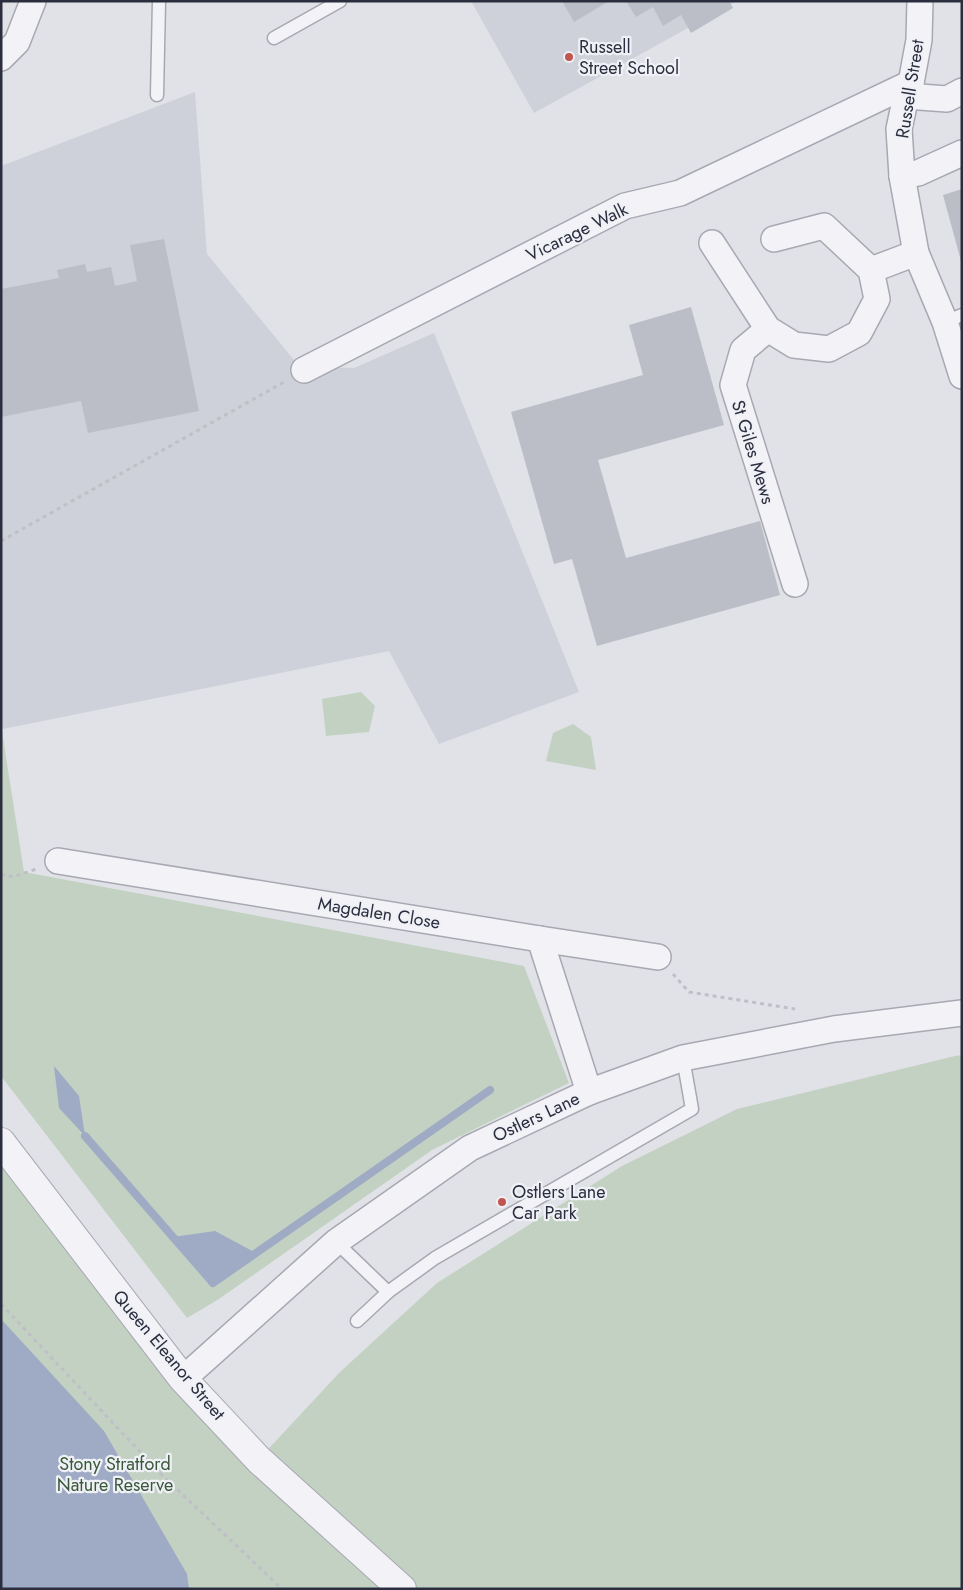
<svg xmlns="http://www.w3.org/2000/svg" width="963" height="1590" font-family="Jost,sans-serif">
<rect width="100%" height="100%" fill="#e1e2e8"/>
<g fill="#cfd1da">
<polygon points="471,1 737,1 534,113"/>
<polygon points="195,92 207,254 299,366 354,368 434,333 579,692 439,744 389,651 3,729 1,725 1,166"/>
</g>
<g fill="#c3d1c2">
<polygon points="361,692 375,706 369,732 326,736 322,699"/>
<polygon points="573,724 591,737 596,770 546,761 553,733"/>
<polygon points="1,725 24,872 524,966 569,1083 432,1150 219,1299 187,1318 1,1076"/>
<polygon points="962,1055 962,1589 1,1589 1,1142 259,1459 340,1372 437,1283 622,1166 737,1109 955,1056"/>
</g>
<g fill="#9faac5">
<polygon points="54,1066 79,1096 85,1136 59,1108"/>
<polygon points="215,1231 256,1253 213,1283 173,1237"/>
<polygon points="1,1319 104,1431 187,1574 189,1589 1,1589"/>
</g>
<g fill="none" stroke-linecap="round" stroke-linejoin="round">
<polyline stroke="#9faac5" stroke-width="8" points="85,1136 213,1283 490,1090"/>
</g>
<g fill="#bbbdc7">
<polygon points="562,1 609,1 574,22"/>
<polygon points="626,1 729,1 733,8 691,33 681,15 663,26 653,7 636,17"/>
<polygon points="962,189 962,261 961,261 943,195"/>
<polygon points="164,239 199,411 88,433 81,401 1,417 1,289 59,278 57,270 85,264 87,272 111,267 115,286 137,281 130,245"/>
<polygon points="691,307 724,425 598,460 626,558 760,521 780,595 597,646 572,559 554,564 511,412 643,375 629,325"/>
</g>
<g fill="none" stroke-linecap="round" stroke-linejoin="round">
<g stroke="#a7a8b2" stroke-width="15">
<g id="service">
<polyline points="274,38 340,1"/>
<polyline points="157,95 159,1"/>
<polyline points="945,322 962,315"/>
<polyline points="336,1242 388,1292"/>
<polyline points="357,1321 388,1292 435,1258 692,1109 683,1058"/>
</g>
</g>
<g stroke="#a7a8b2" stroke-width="28">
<g id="minor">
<polyline points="920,1 919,40 911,83 906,96 899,129 902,176 916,253 945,322 962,376"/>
<polyline points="1,58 17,42 33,1"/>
<polyline points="906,96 947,99 962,91"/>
<polyline points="902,176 918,173 962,153"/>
<polyline points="712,243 768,329 794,345 829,349 859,333 877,299 871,270 824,226 774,239"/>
<polyline points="871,270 916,253"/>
<polyline points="768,329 743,350 733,385 795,584"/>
<polyline points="304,370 625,206 680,193 911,83"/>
<polyline points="58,861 540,939 589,1092"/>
<polyline points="540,939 658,957"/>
<polyline points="183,1379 336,1242 470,1148 589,1092 683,1058 834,1029 962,1013"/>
</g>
</g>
<g stroke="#a7a8b2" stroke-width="30">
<polyline id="tertiary" points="1,1142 183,1379 259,1460 402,1589"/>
</g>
<g stroke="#bfc0c7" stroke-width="3" stroke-dasharray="4 4" stroke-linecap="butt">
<polyline points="1,541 284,382"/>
<polyline points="1,874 13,877 36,869"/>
<polyline points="673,974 689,992 795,1009"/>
<polyline points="1,1304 161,1474 282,1589"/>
</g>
<use href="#service" stroke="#f3f3f7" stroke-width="12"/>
<use href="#minor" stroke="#f3f3f7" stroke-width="25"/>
<use href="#tertiary" stroke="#f3f3f7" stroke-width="28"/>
</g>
<g fill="#c15651" stroke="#f0f1f6" stroke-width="2">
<circle cx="569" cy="57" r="5"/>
<circle cx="502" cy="1202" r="5"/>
</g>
<g text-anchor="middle" stroke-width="4.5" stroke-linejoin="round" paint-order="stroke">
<g font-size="18" fill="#2b2e3e" stroke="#f0f1f6" text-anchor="start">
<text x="579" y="53">Russell<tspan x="579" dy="21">Street School</tspan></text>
<text x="512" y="1198">Ostlers Lane<tspan x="512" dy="21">Car Park</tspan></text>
</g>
<g font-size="18" fill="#2b2e3e" stroke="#f0f1f6">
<text transform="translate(910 89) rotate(-81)" y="6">Russell Street</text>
<text transform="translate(577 232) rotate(-26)" y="6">Vicarage Walk</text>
<text transform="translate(753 452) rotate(73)" y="6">St Giles Mews</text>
<text transform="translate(379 913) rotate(9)" y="6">Magdalen Close</text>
<text transform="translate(536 1117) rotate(-25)" y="6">Ostlers Lane</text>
<text transform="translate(169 1355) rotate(50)" y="6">Queen Eleanor Street</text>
</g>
<g font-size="18" fill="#395839" stroke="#f0f1f6">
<text x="115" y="1470">Stony Stratford<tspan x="115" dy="21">Nature Reserve</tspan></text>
</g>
</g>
<rect width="963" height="1590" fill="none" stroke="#2b2e3e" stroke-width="5"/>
</svg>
